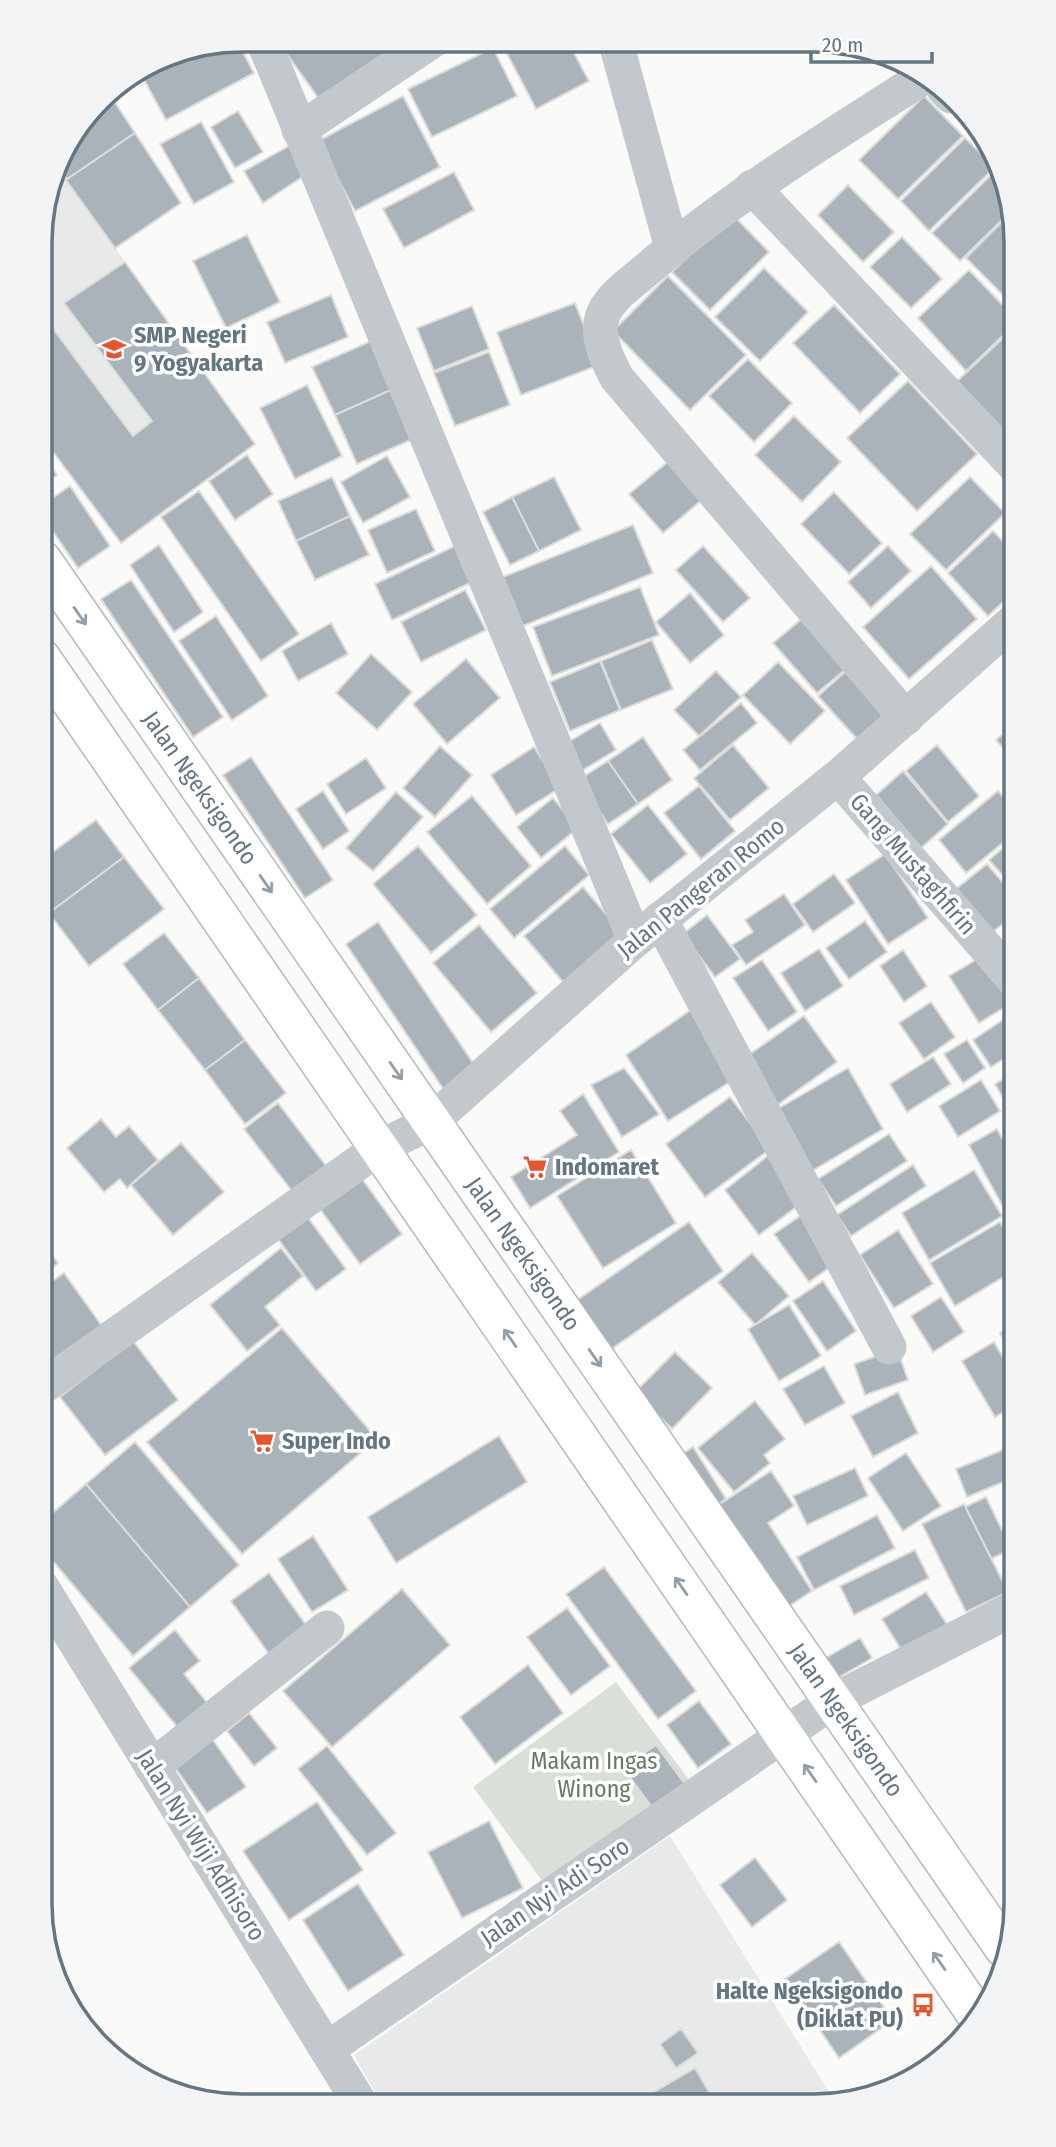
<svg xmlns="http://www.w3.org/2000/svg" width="1056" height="2147" font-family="'Fira Sans Condensed',sans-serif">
<rect width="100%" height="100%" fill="#fafaf8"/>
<g fill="#e8e9e9">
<polygon points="108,92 181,203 116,249 255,444 121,543 42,437 42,217 61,153"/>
<polygon points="670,1836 836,2103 813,2107 382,2105 354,2055"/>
</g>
<polygon fill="#dadfd7" points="616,1682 690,1781 546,1886 473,1787"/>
<g fill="#aab3b9" stroke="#dcdcda" stroke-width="2">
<polygon points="237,41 254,73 166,120 142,76 187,51"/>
<polygon points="298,41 388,41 397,55 324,106 284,50"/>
<polygon points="501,42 568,42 589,81 536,109"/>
<polygon points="493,48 517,96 432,137 408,89"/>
<polygon points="174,54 140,73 140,72 166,56"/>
<polygon points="108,92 135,133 67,179 57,166 61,153"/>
<polygon points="403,96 440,167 355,211 318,141"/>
<polygon points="924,96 963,136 898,199 859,160"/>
<polygon points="238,111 263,152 235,168 211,127"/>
<polygon points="201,122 234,182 194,204 160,144"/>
<polygon points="135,133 181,203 115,248 66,180"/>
<polygon points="965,138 995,167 929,231 901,201"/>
<polygon points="289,146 305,175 263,203 244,171"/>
<polygon points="997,169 1005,178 1011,211 960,261 932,233"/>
<polygon points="454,172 474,210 404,248 383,209"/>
<polygon points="848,185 894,232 863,262 818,215"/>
<polygon points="1011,213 1016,243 1014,306 966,258"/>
<polygon points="732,214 769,252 710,310 672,272"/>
<polygon points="247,235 280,302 226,328 193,261"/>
<polygon points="902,237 942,279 911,308 870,267"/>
<polygon points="125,262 255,444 121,543 42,437 42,314 133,436 152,421 64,303"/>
<polygon points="764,268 808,312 760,361 715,317"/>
<polygon points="969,270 1016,319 1016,323 966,371 918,318"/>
<polygon points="668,276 746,355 690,410 613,331"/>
<polygon points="331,295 348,337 285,363 267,322"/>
<polygon points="575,303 599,365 521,395 497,332"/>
<polygon points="834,305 900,374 860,413 793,343"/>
<polygon points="472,306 489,349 434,371 417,328"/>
<polygon points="1015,327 1016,427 1005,438 954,384"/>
<polygon points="371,341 393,389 335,415 312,367"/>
<polygon points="489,352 510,405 455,426 434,373"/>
<polygon points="748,359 792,403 754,442 709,396"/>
<polygon points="908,381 977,454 917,511 847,438"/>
<polygon points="307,385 342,456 295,479 260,408"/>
<polygon points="393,389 415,438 357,464 335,415"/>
<polygon points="794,416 841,462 802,502 755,455"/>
<polygon points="42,452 57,475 42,485"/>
<polygon points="247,455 273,494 235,520 209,481"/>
<polygon points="387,456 410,497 363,523 341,482"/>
<polygon points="670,460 704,498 663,533 629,494"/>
<polygon points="332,477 350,516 296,541 278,501"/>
<polygon points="554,477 581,530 539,551 512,497"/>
<polygon points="970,477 1005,513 946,570 910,534"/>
<polygon points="70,486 110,546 78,568 42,515 42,505"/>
<polygon points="199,491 299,634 261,661 161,517"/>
<polygon points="834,492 882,543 849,574 801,524"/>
<polygon points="512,497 539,551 510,565 483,512"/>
<polygon points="416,509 435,551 387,573 368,530"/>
<polygon points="350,516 369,555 315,580 296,541"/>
<polygon points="633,525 653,573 523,626 503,577"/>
<polygon points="993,531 1016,555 1016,590 988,616 948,573"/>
<polygon points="159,545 203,612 174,632 130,565"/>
<polygon points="457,545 474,581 392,620 375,584"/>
<polygon points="703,546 750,598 723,622 676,570"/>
<polygon points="888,546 911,571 871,608 848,582"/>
<polygon points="931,566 977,619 909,679 863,627"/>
<polygon points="131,580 223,717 193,737 101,599"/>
<polygon points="640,587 659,635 552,676 533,627"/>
<polygon points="465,590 486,630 421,662 401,622"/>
<polygon points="690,593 724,635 690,663 656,622"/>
<polygon points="216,616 268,696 232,720 179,641"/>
<polygon points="803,618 847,668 817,693 773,643"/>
<polygon points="331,623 348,654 298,681 282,651"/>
<polygon points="652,640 673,689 621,710 601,661"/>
<polygon points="371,654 412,692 377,730 336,693"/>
<polygon points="466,659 500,698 447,744 413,704"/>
<polygon points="600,661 620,710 570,731 550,682"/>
<polygon points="778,662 825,711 790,744 743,695"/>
<polygon points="716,671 741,697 699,736 674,710"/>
<polygon points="845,672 885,715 858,740 818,696"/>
<polygon points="741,703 757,723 700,770 683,750"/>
<polygon points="600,723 616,750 581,771 565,744"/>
<polygon points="1016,723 1016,762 996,740"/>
<polygon points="643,737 672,780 638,804 608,761"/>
<polygon points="733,745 769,788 730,820 694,778"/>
<polygon points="937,745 979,796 948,822 906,771"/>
<polygon points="440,746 472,775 435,817 403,788"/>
<polygon points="534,747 560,788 516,815 491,775"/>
<polygon points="251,757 333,880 305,898 223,775"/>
<polygon points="366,758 386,788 346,814 327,784"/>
<polygon points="608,761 638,804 608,824 578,780"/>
<polygon points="903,771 948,824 921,848 876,795"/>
<polygon points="699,786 735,831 701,859 664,813"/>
<polygon points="323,791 349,831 323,849 296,809"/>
<polygon points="998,791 1016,812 1016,832 966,873 939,840"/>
<polygon points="396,792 423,817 373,871 346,848"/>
<polygon points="472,796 531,866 487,904 427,832"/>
<polygon points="553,798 578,828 541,858 517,827"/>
<polygon points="648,805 687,854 650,883 611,834"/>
<polygon points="96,820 124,857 49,913 41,903 41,861"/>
<polygon points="1016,837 1016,890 989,860"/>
<polygon points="418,846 477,915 431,953 373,884"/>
<polygon points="565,846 589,875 514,938 490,909"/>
<polygon points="885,854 928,918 888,944 846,880"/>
<polygon points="124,857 164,909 89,966 49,913"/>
<polygon points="987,864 1016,898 1016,913 989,935 946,897"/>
<polygon points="834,874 855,903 813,932 793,904"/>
<polygon points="583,887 628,940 569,989 524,936"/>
<polygon points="784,894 805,925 746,965 732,945 753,932 745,920"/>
<polygon points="707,915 740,959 715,977 683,934"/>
<polygon points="865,921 887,952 849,979 826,948"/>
<polygon points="378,922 477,1069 444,1090 346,944"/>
<polygon points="479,925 537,993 491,1032 433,963"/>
<polygon points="164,933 199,978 158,1010 123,964"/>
<polygon points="819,949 843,986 805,1011 781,973"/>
<polygon points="903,950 927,986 904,1002 880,966"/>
<polygon points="981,957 1010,1004 979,1023 949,976"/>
<polygon points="762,960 797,1012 768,1031 733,978"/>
<polygon points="199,978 245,1040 205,1070 158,1010"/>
<polygon points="931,1002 955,1037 924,1059 899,1023"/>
<polygon points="695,1007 741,1075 668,1121 626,1055"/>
<polygon points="1016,1011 1016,1051 991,1067 973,1040"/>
<polygon points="804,1016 837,1062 773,1108 740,1061"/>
<polygon points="245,1040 286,1093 245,1124 205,1070"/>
<polygon points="967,1040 985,1068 963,1083 944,1054"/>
<polygon points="933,1057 951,1084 907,1112 890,1084"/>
<polygon points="624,1068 659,1114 622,1137 591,1085"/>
<polygon points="848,1068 883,1129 810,1172 774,1111"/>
<polygon points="1016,1072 1016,1111 1012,1113 995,1084"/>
<polygon points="981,1080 1000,1111 958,1137 939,1106"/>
<polygon points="583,1094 619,1152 530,1208 511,1177 577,1135 560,1111"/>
<polygon points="730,1097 770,1149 705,1197 666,1144"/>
<polygon points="278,1103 333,1175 299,1200 244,1129"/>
<polygon points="101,1119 116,1137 129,1126 158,1160 127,1188 120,1179 104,1192 67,1148"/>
<polygon points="997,1129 1015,1163 1015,1198 1002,1205 969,1145"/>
<polygon points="889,1134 907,1161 836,1206 818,1179"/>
<polygon points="181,1143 224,1192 173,1235 131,1185"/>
<polygon points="631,1150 676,1223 603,1268 557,1196"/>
<polygon points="769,1155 804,1201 759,1235 725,1190"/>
<polygon points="913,1165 926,1186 851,1236 837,1215"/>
<polygon points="974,1170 1002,1216 929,1260 902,1213"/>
<polygon points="357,1172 402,1234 360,1264 315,1202"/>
<polygon points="303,1211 346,1269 316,1291 273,1232"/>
<polygon points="806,1212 840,1260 809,1282 774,1234"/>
<polygon points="689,1222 723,1271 607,1352 573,1303"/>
<polygon points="1000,1222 1015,1248 1015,1270 955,1306 930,1263"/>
<polygon points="898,1230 933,1284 894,1308 860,1255"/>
<polygon points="41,1241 58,1263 41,1277"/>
<polygon points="281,1248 303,1276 265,1307 280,1325 247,1351 210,1305"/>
<polygon points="752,1253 789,1296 755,1325 718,1282"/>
<polygon points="64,1273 104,1329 48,1368 41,1358 41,1289"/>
<polygon points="823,1281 856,1331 827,1351 793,1301"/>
<polygon points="941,1297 964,1332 933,1352 911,1316"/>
<polygon points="789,1305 821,1356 779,1381 748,1329"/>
<polygon points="1015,1323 1015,1359 1000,1333"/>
<polygon points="282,1328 377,1439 242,1554 147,1442"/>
<polygon points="133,1341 178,1400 105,1455 60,1397"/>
<polygon points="994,1342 1015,1379 1015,1405 995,1417 962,1361"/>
<polygon points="897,1349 908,1380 865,1395 854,1364"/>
<polygon points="675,1352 712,1388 672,1429 635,1392"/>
<polygon points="824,1366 845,1403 805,1425 783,1389"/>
<polygon points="898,1392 918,1433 873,1457 851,1416"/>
<polygon points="755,1401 785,1439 764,1455 770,1463 734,1492 698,1448"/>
<polygon points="499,1436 527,1482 396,1563 368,1517"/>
<polygon points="135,1442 239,1565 190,1607 86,1484"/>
<polygon points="1015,1445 1015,1477 967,1497 956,1469"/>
<polygon points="693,1447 726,1499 706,1512 673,1460"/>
<polygon points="906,1453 941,1506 903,1531 868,1478"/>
<polygon points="855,1468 868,1496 807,1525 793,1496"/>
<polygon points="771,1471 794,1506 768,1523 812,1591 777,1614 709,1511"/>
<polygon points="86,1484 190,1607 133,1656 41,1547 41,1523"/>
<polygon points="986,1497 1011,1549 991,1559 965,1507"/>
<polygon points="964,1504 1008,1592 966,1612 922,1524"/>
<polygon points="877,1515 895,1548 814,1590 797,1557"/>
<polygon points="1015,1520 1015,1545 1006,1525"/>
<polygon points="313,1536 348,1590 312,1612 278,1559"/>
<polygon points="915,1550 929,1578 854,1615 840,1586"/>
<polygon points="604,1567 696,1691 658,1719 566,1594"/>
<polygon points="269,1573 308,1628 269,1654 231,1601"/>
<polygon points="402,1589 450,1645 332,1747 283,1691"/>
<polygon points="926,1592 950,1629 906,1657 882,1619"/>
<polygon points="567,1608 610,1666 571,1695 527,1637"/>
<polygon points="175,1630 200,1661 184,1674 213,1710 183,1734 129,1668"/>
<polygon points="860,1638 872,1658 836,1679 824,1659"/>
<polygon points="528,1665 563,1713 495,1764 460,1717"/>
<polygon points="699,1701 731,1744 698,1768 667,1725"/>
<polygon points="249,1713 277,1748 254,1766 227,1731"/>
<polygon points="213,1740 246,1787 207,1813 174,1766"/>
<polygon points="656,1745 685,1784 652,1807 623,1768"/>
<polygon points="327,1746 396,1833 367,1855 298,1769"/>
<polygon points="317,1802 363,1870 289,1920 243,1851"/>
<polygon points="489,1821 523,1888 462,1918 428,1852"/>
<polygon points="755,1858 787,1900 752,1927 720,1885"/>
<polygon points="358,1884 404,1955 348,1991 303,1920"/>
<polygon points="839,1942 893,2020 839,2058 785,1979"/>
<polygon points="681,2029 698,2053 676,2068 660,2044"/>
<polygon points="695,2068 717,2106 630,2106"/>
</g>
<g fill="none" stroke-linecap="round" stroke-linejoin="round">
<g stroke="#b5babe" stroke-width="41">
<g id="primary">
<polyline points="42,560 1004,1948"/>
<polyline points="41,658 978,2017"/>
</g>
</g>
<g stroke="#c3c8cc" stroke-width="35">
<polyline points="263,40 635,940"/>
<polyline points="616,43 672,248"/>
<polyline points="944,89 951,96"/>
<polyline points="299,130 432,41"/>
<polyline points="752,187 1016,467"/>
<path d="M906 718 617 378C608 361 596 338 602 318 608 298 630 284 645 271 731 197 827 139 922 78"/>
<polyline points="838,777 1016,982"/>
<polyline points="660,919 889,1347"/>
<polyline points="41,1388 379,1148 431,1122 635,940 838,777 1016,619"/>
<polyline points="41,1586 361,2105"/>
<polyline points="152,1767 327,1628"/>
<polyline points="327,2049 833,1701 1015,1608"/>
</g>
<use href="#primary" stroke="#fff" stroke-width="38"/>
</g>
<defs><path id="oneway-shaft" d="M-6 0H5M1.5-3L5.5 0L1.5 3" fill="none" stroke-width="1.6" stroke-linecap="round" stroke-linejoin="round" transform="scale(1.75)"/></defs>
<g stroke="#939fa8">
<use href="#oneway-shaft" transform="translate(80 616) rotate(55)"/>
<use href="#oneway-shaft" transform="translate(266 884) rotate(55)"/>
<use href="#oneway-shaft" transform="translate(396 1071) rotate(55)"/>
<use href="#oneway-shaft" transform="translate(510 1338) rotate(-125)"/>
<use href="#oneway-shaft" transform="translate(595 1358) rotate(55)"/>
<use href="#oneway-shaft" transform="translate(681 1586) rotate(-125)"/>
<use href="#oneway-shaft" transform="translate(810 1773) rotate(-125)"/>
<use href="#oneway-shaft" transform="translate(939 1961) rotate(-125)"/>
</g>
<defs>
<g id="school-bare" transform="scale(1.89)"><path d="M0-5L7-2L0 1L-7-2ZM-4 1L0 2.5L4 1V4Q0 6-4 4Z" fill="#e4572e" stroke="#fff" stroke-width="2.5" paint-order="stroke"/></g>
<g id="supermarket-bare" transform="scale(1.89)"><path d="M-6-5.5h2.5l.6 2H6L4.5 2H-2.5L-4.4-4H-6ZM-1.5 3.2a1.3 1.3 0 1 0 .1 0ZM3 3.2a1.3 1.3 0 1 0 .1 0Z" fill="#e4572e" stroke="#fff" stroke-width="2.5" paint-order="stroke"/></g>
<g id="bus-bare" transform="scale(1.89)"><path d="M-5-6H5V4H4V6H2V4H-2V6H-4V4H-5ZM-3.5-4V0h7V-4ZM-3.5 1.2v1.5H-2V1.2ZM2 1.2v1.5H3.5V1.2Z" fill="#e4572e" stroke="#fff" stroke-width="2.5" paint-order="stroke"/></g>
</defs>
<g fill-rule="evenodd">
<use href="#school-bare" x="114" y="349"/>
<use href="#supermarket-bare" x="535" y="1167"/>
<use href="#supermarket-bare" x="262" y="1441"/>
<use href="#bus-bare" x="923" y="2005"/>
</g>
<g text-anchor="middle" stroke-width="7" stroke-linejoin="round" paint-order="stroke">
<g font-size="24" font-weight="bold" fill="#657683" stroke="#fff" text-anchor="start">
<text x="134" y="343">SMP Negeri<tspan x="134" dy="28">9 Yogyakarta</tspan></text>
<text x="555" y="1175">Indomaret</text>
<text x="282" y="1449">Super Indo</text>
<text x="903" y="1999" text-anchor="end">Halte Ngeksigondo<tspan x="903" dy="28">(Diklat PU)</tspan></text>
</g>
<g font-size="24" fill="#657683" stroke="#fff">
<text transform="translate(200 788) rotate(55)" y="8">Jalan Ngeksigondo</text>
<text transform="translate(913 864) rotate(49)" y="8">Gang Mustaghfirin</text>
<text transform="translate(701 888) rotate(-39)" y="8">Jalan Pangeran Romo</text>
<text transform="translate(523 1254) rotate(55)" y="8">Jalan Ngeksigondo</text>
<text transform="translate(846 1720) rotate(55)" y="8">Jalan Ngeksigondo</text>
<text transform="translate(201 1845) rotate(58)" y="8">Jalan Nyi Wiji Adhisoro</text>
<text transform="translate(555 1892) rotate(-34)" y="8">Jalan Nyi Adi Soro</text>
</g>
<g font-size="24" fill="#687a64" stroke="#fff">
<text x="594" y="1769">Makam Ingas<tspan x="594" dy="28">Winong</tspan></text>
</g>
</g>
<path d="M0 0H1056V2147H0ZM242 52H814A190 190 0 0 1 1004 242V1904A190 190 0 0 1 814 2094H242A190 190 0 0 1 52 1904V242A190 190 0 0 1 242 52Z" fill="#f3f4f5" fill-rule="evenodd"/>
<path fill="none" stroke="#657683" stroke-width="3.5" d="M242 52H814A190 190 0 0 1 1004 242V1904A190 190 0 0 1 814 2094H242A190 190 0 0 1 52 1904V242A190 190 0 0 1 242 52Z"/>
<path d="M811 52v10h121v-10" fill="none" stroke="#657683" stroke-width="3.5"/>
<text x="822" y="52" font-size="21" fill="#657683" stroke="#ffffff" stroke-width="5" paint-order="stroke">20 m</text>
</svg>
